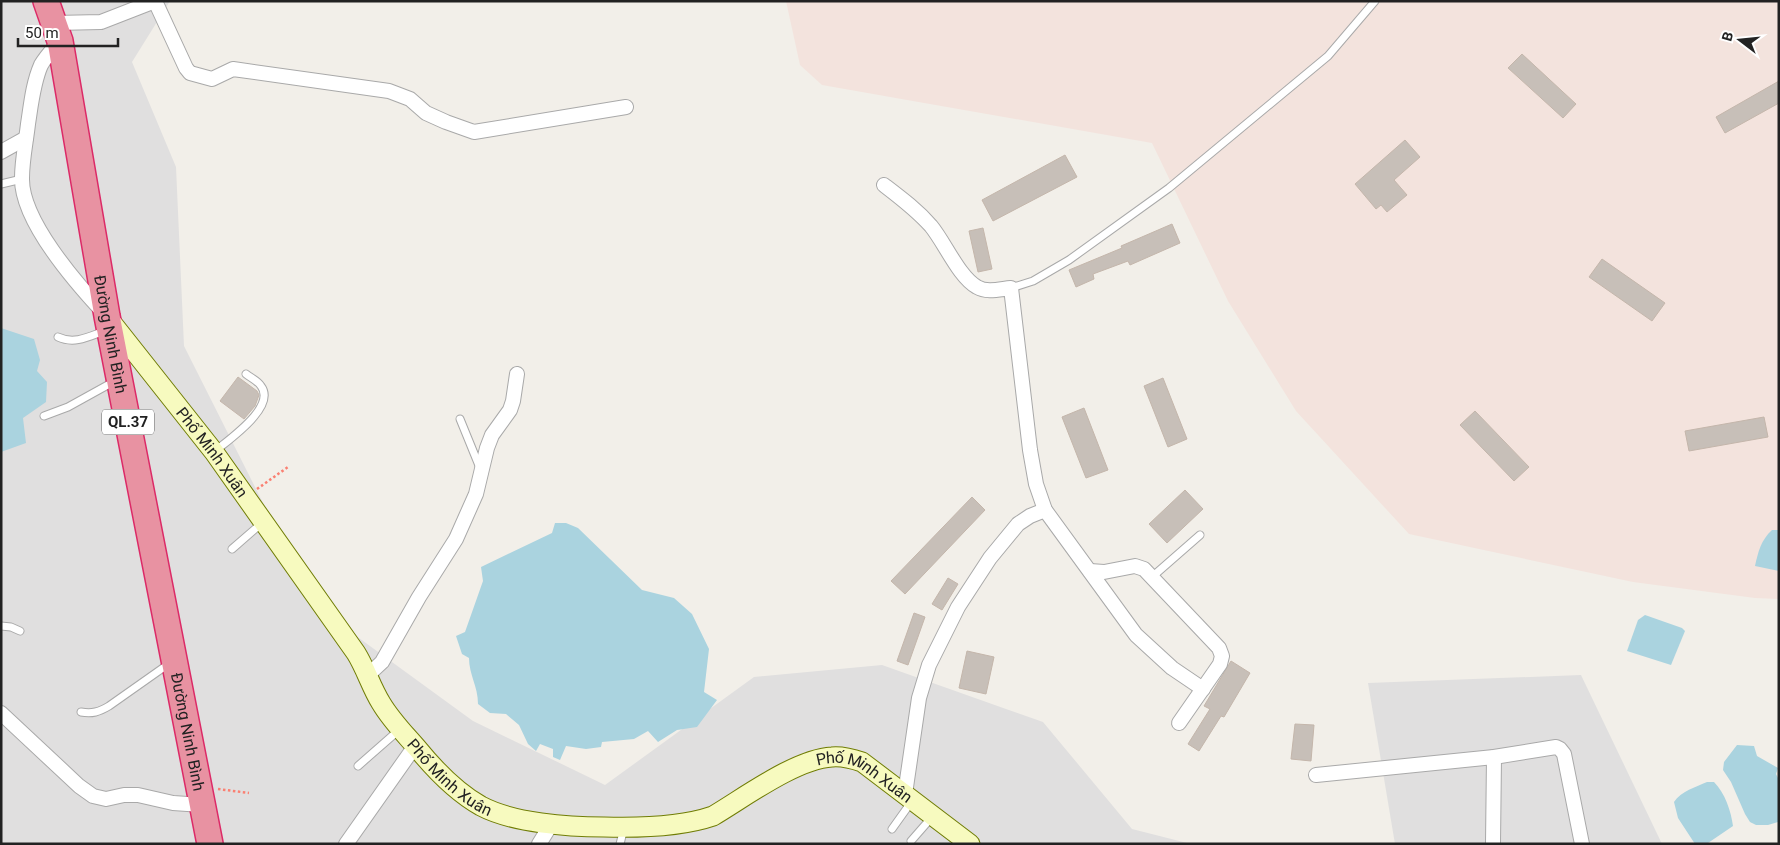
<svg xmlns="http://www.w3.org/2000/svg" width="1780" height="845" font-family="Roboto,sans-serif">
<rect width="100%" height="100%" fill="#f2efe9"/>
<g fill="#e0dfdf">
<polygon points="1,1 170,1 132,62 176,167 184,346 315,606 473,721 605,785 754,677 882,665 1043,722 1132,829 1191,844 1,844"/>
<polygon points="1581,675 1662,844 1395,844 1368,683"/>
</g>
<polygon fill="#f3e3dd" points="786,1 1779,1 1779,599 1755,598 1633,582 1409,534 1296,411 1228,301 1152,143 822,85 800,65"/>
<g fill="#aad3df">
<polygon points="1,328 34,339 40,360 37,371 47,382 46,402 23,418 26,443 1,452"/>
<path d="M555 523H566L578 528 642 590 674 598 692 614 709 649 704 692 717 700 697 727 677 730 658 742 648 731 634 739 602 742 601 747 586 749 566 746 560 760 553 757V749L540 744 536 751 528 744 519 725 506 714 490 713 478 704C478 686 469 675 469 658L462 654 456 636 465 632 483 581 481 567 552 533Z"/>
<path d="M1772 530H1779V571L1755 566C1758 552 1761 540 1772 530Z"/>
<polygon points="1645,615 1682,628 1685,631 1671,665 1627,651 1638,620"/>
<polygon points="1737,745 1754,746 1757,756 1778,768 1776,774 1779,780 1778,822 1768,825 1756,825 1750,822 1745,814 1731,782 1723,770 1724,762"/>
<path d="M1707 782H1714C1725 793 1731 811 1733 826L1708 843 1695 844 1678 818 1674 802C1681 791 1696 787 1707 782Z"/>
</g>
<g fill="#c7bfb8" stroke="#c4b6ab">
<polygon points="1522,54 1576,104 1563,118 1508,68"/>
<polygon points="1779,81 1779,103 1725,133 1716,117"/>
<polygon points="1405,140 1420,157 1394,180 1407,195 1387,212 1381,205 1376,209 1355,184"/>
<polygon points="1065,155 1077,177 993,221 982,200"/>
<polygon points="1172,224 1180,243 1130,265 1128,261 1093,274 1094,279 1076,287 1069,270 1122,248 1121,246"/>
<polygon points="983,228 992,269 978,272 969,231"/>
<polygon points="1602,259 1665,303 1652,321 1589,277"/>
<polygon points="238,377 257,391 259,395 255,406 244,419 220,401"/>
<polygon points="1163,378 1187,439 1168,447 1144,386"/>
<polygon points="1084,408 1108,470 1086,478 1062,417"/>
<polygon points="1475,411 1529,467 1514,481 1460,425"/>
<polygon points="1764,417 1768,437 1689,451 1685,431"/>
<polygon points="1185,490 1203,509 1167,543 1149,524"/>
<polygon points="972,497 985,510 905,594 891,581"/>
<polygon points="948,578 958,584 942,610 932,604"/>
<polygon points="914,613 925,617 908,665 897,661"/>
<polygon points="967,651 994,657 986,694 959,688"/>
<polygon points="1231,661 1250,673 1224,717 1221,716 1199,751 1188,744 1210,709 1204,706"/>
<polygon points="1295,724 1314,725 1311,761 1291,759"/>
</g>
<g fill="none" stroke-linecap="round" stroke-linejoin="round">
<g stroke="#a9a9a9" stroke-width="9">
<g id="lane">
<polyline points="1,184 22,179"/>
<polyline points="1011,288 1033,281 1069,260 1169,188 1328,56 1375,1"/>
<path d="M58 337C75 345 90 336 107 330"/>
<polyline points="44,416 68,407 115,381"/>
<polyline points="460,419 480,468"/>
<path d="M214 452C228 440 277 407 261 386 258 381 251 378 246 374"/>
<polyline points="232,549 263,522"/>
<polyline points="1152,577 1200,535"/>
<polyline points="1,626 11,627 20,631"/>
<path d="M81 712C92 714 99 712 109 706L170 663"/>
<polyline points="358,766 399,730"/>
<polyline points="892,829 912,801"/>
<polyline points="911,841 932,817"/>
<polyline points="620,844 624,828"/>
</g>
</g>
<g stroke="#a9a9a9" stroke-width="16">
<g id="street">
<polyline points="155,1 186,68 190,73 212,79 233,69 389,91 410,99 426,113 446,122 474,132 626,107"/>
<polyline points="55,23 101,22 155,1"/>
<path d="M60 41C54 48 46 56 41 65 33 83 31 105 28 124 26 142 22 160 22 178 21 220 76 283 104 313"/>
<polyline points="1,152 26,138"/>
<path d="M884 185C901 198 917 210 931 226 945 243 959 277 977 287 987 293 1000 289 1011 288L1030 450 1036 484 1045 510 1136 635 1172 668 1203 689"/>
<polyline points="1090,571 1104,572 1135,566 1144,569 1219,648 1222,656 1220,664 1179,723"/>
<polyline points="367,676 382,662 419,597 456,539 476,494 487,448 492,435 510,410 513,401 517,374"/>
<polyline points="1,713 79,786 93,796 106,799 124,795 138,795 173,803 202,805"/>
<polyline points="1316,775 1494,757 1556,747 1560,749 1564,754 1582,844"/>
<polyline points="905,794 919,698 929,665 958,607 990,558 1018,524 1030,516 1045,510"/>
<polyline points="346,844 415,746"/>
<polyline points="539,844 552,823"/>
<polyline points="1493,844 1494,757"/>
</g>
</g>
<g stroke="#707d05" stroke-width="21">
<g id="secondary">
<path id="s1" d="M108 318 214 452 356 653C366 669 371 687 381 703 391 720 404 733 417 748 435 770 456 792 481 806 513 823 568 827 604 827 638 828 681 827 713 816 745 797 796 759 832 757 842 756 853 759 862 762L970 844"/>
</g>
</g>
<g stroke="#dc2a67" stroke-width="28">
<g id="highway">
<path id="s2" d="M46 1 60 41 107 316 210 844"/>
</g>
</g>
<g stroke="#fa8072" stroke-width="2.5" stroke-dasharray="2.5 2.5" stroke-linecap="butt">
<polyline points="257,489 288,467"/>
<polyline points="218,789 249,793"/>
</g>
<use href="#lane" stroke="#fff" stroke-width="7"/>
<use href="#street" stroke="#fff" stroke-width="14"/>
<use href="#secondary" stroke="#f7fabf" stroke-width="19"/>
<use href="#highway" stroke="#e892a2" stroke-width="25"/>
</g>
<g text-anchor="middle" stroke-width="4" stroke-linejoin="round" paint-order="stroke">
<rect fill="#fff" stroke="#646464" stroke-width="1" x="102" y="409.5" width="52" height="25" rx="4"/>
<g font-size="15" font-weight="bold" fill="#222">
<text x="128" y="427">QL.37</text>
</g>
<g font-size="16" fill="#222" stroke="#fff">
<text dy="6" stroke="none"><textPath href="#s2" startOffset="340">Đường Ninh Bình</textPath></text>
<text dy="6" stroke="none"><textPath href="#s1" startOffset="170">Phố Minh Xuân</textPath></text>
<text dy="6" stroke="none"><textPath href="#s2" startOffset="745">Đường Ninh Bình</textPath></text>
<text dy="6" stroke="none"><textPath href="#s1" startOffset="575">Phố Minh Xuân</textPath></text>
<text dy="6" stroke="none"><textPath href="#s1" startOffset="1025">Phố Minh Xuân</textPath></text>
</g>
</g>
<rect width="1780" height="845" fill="none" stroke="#222222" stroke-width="5"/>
<g transform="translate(1740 40) rotate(286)" stroke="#ffffff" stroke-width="4" paint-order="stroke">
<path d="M0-4L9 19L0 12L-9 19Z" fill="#222222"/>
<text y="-8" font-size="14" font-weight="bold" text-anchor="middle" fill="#222222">B</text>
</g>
<path d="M18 38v8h100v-8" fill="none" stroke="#222222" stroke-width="2.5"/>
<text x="25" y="38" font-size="15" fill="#222222" stroke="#ffffff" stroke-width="4" paint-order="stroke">50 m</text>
</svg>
